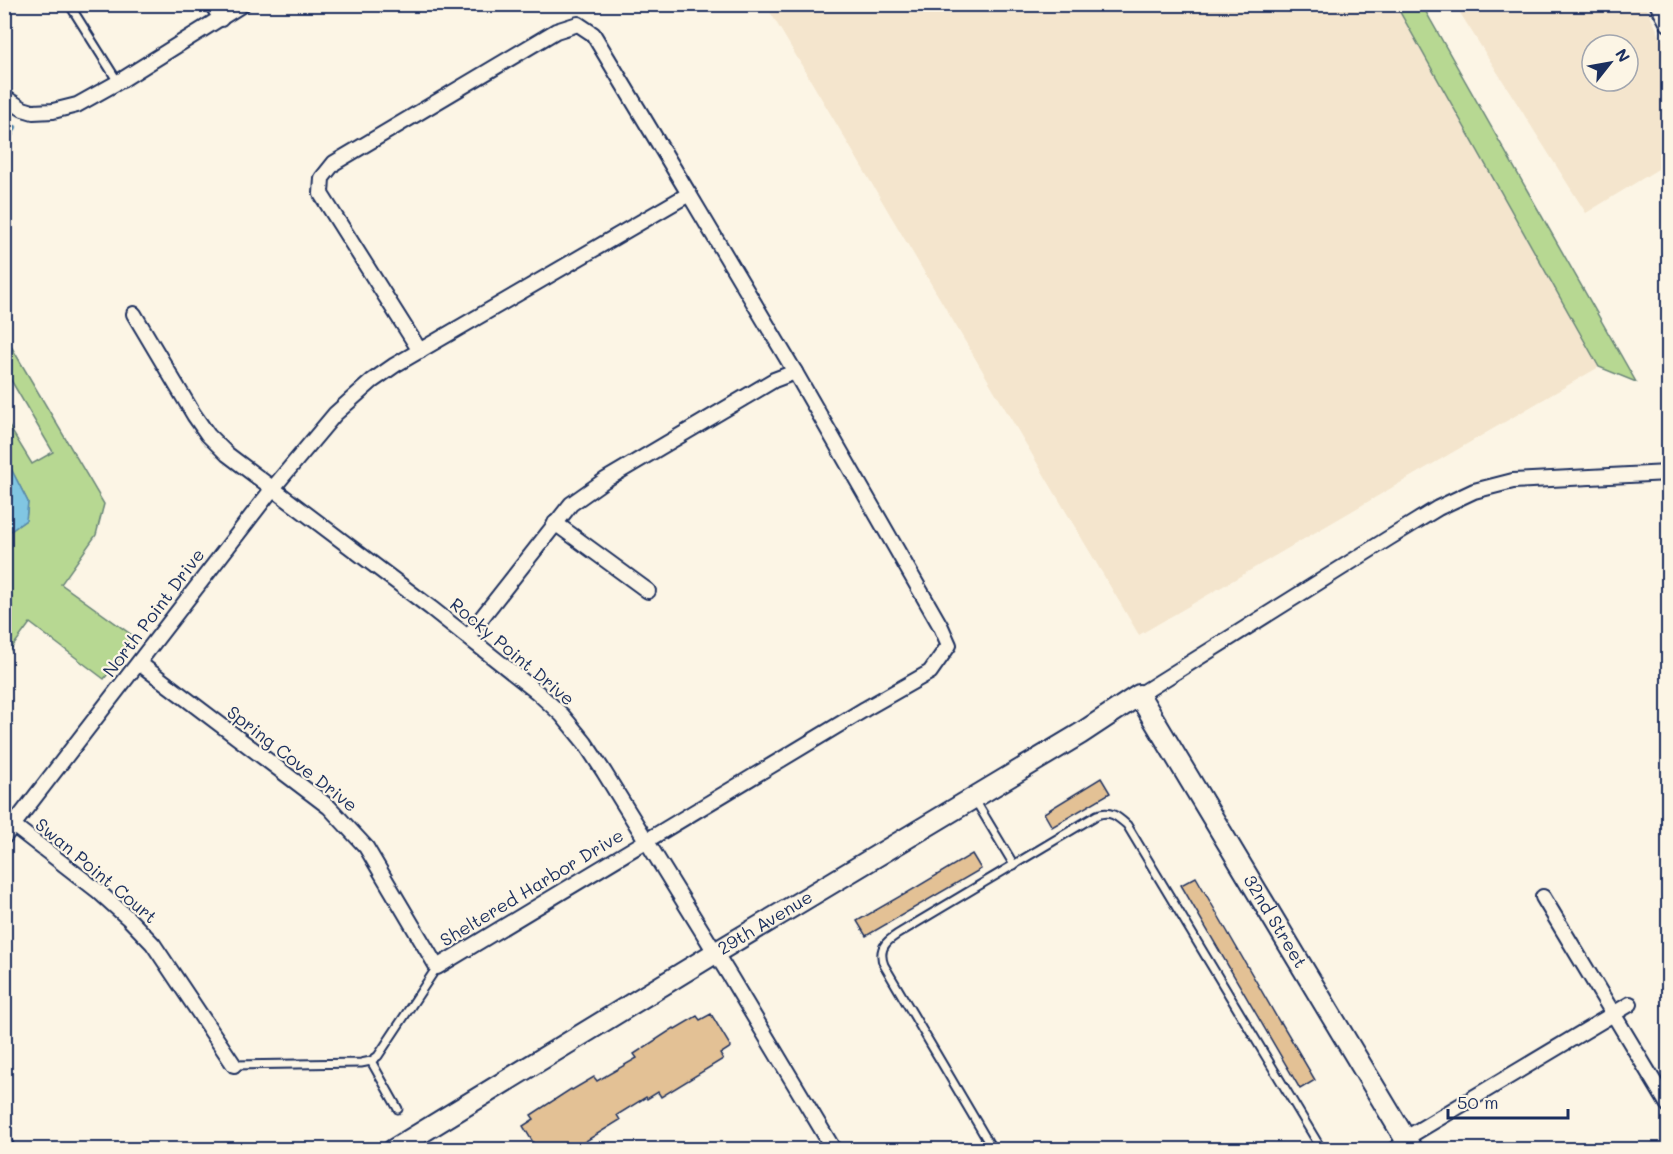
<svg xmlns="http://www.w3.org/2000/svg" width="1673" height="1154" font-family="Mali,sans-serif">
<rect width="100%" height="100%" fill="#fcf5e5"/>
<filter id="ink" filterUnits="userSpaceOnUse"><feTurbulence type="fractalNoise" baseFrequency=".0167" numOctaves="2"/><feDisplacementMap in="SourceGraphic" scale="12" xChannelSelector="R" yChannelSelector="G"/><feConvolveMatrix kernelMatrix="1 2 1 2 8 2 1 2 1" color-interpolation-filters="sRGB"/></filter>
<g filter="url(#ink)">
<g fill="#f4e5cd" fill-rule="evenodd">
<polygon points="766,5 1396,5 1599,367 1139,635"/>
<path d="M1455 5H1645L1668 52V163L1586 213ZM1592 45H1628V81H1592Z"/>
</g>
<g fill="#b7d892" stroke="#698478" stroke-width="1.5">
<polygon points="1396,5 1422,5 1636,382 1599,367"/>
<polygon points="5,336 104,504 96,535 61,584 136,638 104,679 30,623 5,657 5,535 26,520 28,502 5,457 4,418 32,464 53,452 5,370"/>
</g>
<polygon fill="#81c6e2" stroke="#588aad" stroke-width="1.5" points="5,457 28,502 26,520 5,535"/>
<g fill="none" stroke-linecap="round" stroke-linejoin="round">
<polyline stroke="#588aad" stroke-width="4.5" points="4,150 15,127"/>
</g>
<g fill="#e3c195" stroke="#1b2f5e" stroke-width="1.5">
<polygon points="1101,778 1110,793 1052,827 1044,813"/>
<polygon points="972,854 981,869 866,936 857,921 902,895 902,896"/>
<polygon points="1196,877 1280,1023 1281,1022 1315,1080 1300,1089 1181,885"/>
<polygon points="711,1014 731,1047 720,1054 723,1059 661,1097 658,1092 647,1099 646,1097 617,1115 620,1120 573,1149 537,1149 523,1126 534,1119 531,1115 571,1089 572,1090 594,1077 597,1081 637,1058 634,1054 674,1028 675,1029 697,1016 700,1020"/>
</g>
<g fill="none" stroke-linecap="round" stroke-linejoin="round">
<g stroke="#1b2f5e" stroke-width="11">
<g id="lane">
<polyline points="69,4 118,82"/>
<polyline points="975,800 1014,865"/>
<polyline points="371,1061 398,1109"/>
<polyline points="234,1065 361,1063 371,1061 378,1056 437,967"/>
<path d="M993 1150 884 965C875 943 895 936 911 926L1097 815C1110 810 1117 816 1127 825L1322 1150"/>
<polyline points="1387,1150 1403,1140"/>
</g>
</g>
<g stroke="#1b2f5e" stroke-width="18">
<g id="street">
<polyline points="212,4 221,19"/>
<polyline points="1657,4 1668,24"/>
<polyline points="4,97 23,109 33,112 53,111 77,105 120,81 243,4"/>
<polyline points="134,314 194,415 208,435 227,454 431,608 537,692 562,715 585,743 604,772 731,978 834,1150"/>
<polyline points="420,351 321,194 322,178 334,163 556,31 578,24 593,34 689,194"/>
<polyline points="555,523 648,591"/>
<polyline points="469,637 483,616 571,504 605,480 774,380 795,372"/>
<polyline points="1139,695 1389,538 1438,508 1474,491 1513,481 1668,473"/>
<polyline points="4,818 98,891 128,918 153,944 234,1065"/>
<polyline points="4,837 273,488 335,414 372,381 395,365 689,194 795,372 941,627 949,645 930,672 865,709 437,967 366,847 329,807 139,663"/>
<polyline points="1543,897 1668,1105"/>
<polyline points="1406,1138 1630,1004"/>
<polyline points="4,1143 8,1150"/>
</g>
</g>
<g stroke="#1b2f5e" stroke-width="24">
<g id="secondary">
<path id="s1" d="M393 1150 715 953 1080 734 1139 695 1412 1150"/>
</g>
</g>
<use href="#lane" stroke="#fcf5e5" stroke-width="7"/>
<use href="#street" stroke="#fcf5e5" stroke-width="14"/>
<use href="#secondary" stroke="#fcf5e5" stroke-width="20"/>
</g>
</g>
<g text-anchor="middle" stroke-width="4.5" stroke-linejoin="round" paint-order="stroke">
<g font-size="18" fill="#1b2f5e" stroke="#fcf5e5">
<text transform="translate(154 613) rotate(-53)" y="6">North Point Drive</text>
<text transform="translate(512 652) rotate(40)" y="6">Rocky Point Drive</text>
<text transform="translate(292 759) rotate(38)" y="6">Spring Cove Drive</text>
<text transform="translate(96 871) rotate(40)" y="6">Swan Point Court</text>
<text transform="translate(532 888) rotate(-31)" y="6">Sheltered Harbor Drive</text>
<text dy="6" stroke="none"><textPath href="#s1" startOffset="436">29th Avenue</textPath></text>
<text dy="6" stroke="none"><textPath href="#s1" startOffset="1138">32nd Street</textPath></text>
</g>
</g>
<rect width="1673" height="1154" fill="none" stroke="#fcf5e5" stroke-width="24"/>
<rect x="12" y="12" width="1649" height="1130" fill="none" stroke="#1b2f5e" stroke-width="2" filter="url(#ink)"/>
<g transform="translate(1610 63) rotate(59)"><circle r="28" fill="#fcf5e5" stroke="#a2a6af" stroke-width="1.5"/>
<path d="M0-4.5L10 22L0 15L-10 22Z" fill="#1b2f5e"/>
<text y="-9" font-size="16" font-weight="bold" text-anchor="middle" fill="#1b2f5e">N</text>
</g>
<path d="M1448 1109v9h120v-9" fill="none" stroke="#1b2f5e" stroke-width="3"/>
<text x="1457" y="1109" font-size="18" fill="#1b2f5e" stroke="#fcf5e5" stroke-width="4.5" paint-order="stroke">50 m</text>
</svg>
